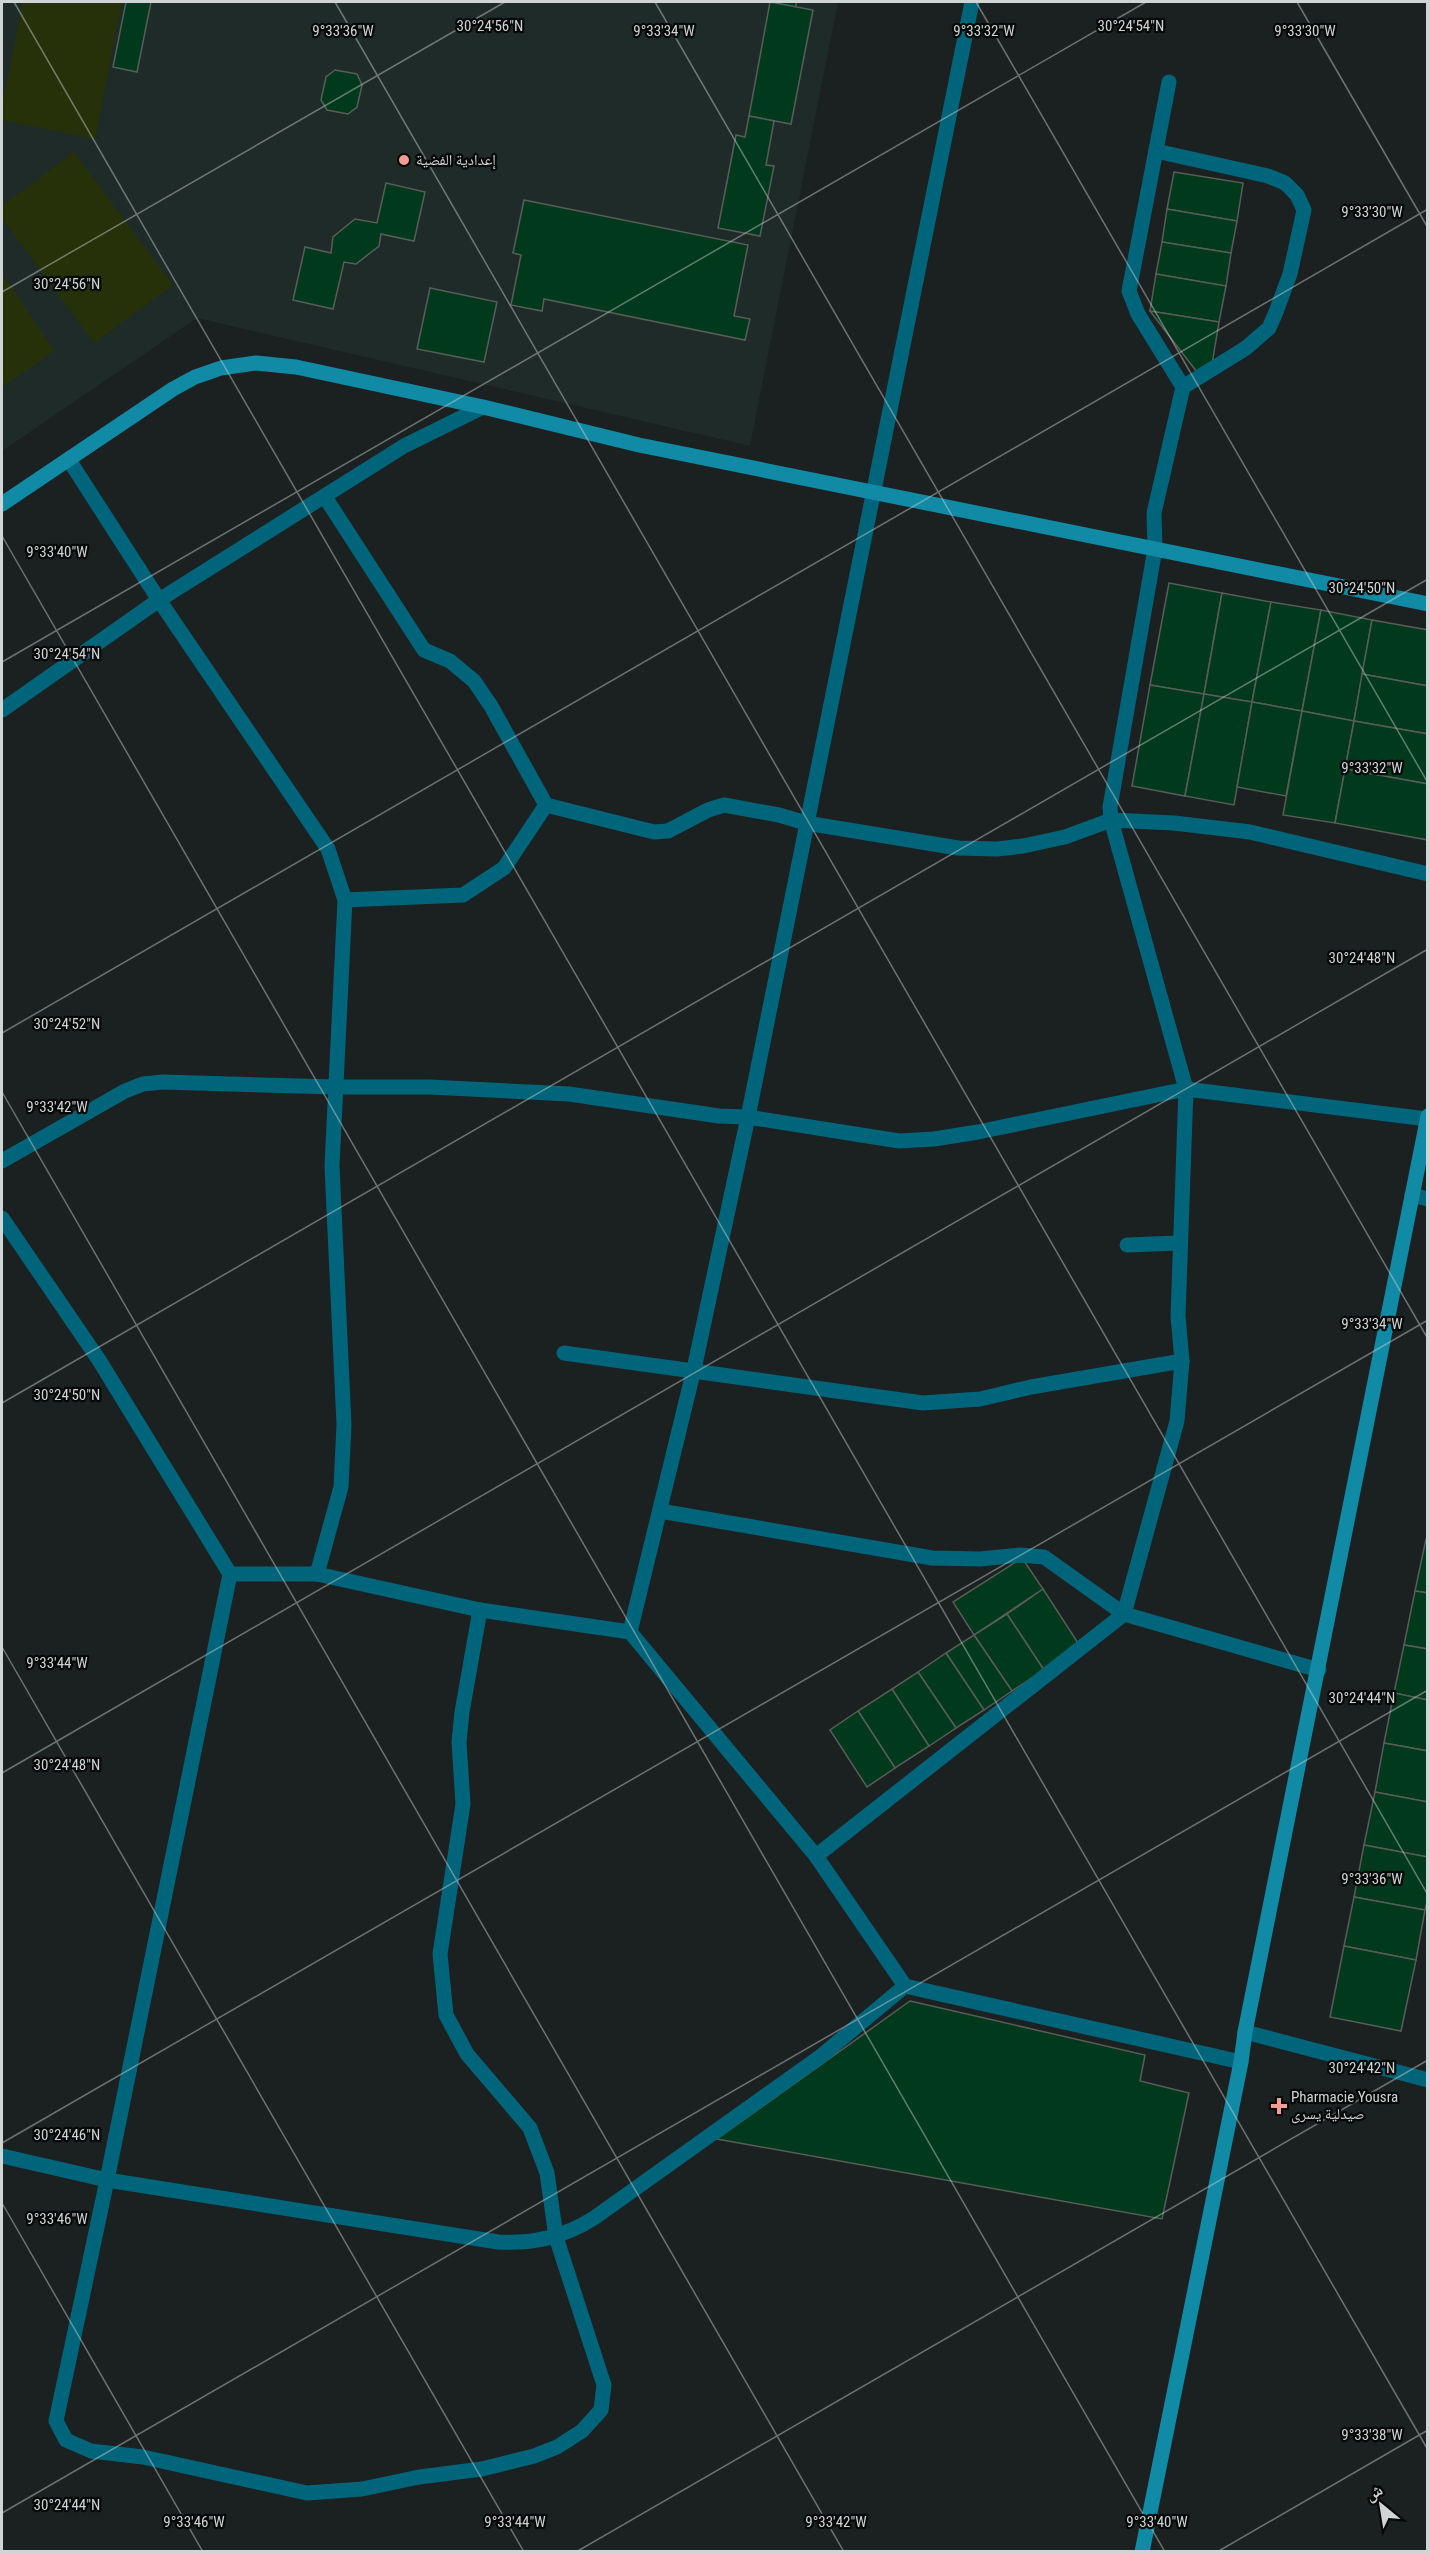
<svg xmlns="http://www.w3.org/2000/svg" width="1429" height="2553" font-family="'Roboto Condensed','Noto Naskh Arabic',sans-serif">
<rect width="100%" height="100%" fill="#1b2020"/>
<polygon fill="#1f2b29" points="2,2 838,2 750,446 197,318 2,451"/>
<g fill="#273109">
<polygon points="23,2 122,2 95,139 2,120 2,106"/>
<polygon points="74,152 173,285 94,343 2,218 2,206"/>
<polygon points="2,273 54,351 2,387"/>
</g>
<g fill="#00391b" stroke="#585d5a" stroke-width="1.5">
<polygon points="126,2 151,2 137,72 113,67"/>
<polygon points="767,2 797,2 795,7"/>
<polygon points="770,2 813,10 791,124 749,116"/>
<polygon points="335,70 357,74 362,85 357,107 348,114 327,110 321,100 326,77"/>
<polygon points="749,116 774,121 766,165 774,166 760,236 718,228 736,135 745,137"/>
<polygon points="1174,172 1243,183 1237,221 1167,209"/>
<polygon points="386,183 425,192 414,241 381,234 379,246 356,264 344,262 333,309 293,300 305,247 331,253 333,237 355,219 377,223"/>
<polygon points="524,200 748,245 734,316 750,319 745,340 544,299 542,311 511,305 521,255 513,253"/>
<polygon points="1167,209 1237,221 1231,253 1162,242"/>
<polygon points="1162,242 1231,253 1226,286 1156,274"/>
<polygon points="1156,274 1226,286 1219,322 1150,311"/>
<polygon points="430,288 497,302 484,362 417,349"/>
<polygon points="1150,311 1219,322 1212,364 1197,372"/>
<polygon points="1169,583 1222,593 1204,694 1150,685"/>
<polygon points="1222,593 1271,602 1252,702 1204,694"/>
<polygon points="1271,602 1321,610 1302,711 1252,702"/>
<polygon points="1321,610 1372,620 1354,721 1302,711"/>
<polygon points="1372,620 1428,630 1428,686 1362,674"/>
<polygon points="1362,674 1428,686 1428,734 1354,721"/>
<polygon points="1150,685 1204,694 1185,796 1132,786"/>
<polygon points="1204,694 1252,702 1234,805 1185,796"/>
<polygon points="1252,702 1302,711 1286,796 1237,787"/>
<polygon points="1302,711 1354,721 1335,823 1283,815"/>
<polygon points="1354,721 1428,734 1428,784 1345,769"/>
<polygon points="1345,769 1428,784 1428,840 1335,823"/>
<polygon points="1426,1539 1428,1540 1428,1593 1415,1591"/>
<polygon points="1022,1558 1043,1589 974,1635 953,1602"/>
<polygon points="1043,1589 1080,1646 1044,1670 1007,1614"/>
<polygon points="1415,1591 1428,1593 1428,1649 1404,1645"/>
<polygon points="1007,1614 1044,1670 1012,1691 974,1635"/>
<polygon points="974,1635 1012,1691 984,1710 946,1653"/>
<polygon points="1404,1645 1428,1649 1428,1700 1394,1693"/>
<polygon points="946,1653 984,1710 956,1728 918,1672"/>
<polygon points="918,1672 956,1728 929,1746 892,1689"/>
<polygon points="892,1689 929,1746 895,1768 858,1711"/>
<polygon points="1394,1693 1428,1700 1428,1751 1384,1743"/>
<polygon points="858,1711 895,1768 867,1787 830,1730"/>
<polygon points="1384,1743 1428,1751 1428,1802 1375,1792"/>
<polygon points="1375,1792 1428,1802 1428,1857 1364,1845"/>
<polygon points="1364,1845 1428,1857 1428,1898 1425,1910 1354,1897"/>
<polygon points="1354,1897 1425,1910 1416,1960 1344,1946"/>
<polygon points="1344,1946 1416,1960 1401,2031 1330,2017"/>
<polygon points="910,2001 1145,2055 1140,2081 1189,2093 1162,2219 717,2139"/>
</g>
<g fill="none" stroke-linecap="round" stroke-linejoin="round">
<g stroke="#00657a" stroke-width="15">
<polyline points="1169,82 1129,291 1138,314 1183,387"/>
<polyline points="69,460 159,600 328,849 345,900 332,1166 344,1425 341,1487 317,1574"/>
<polyline points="325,497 424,650 450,661 474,681 491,706 546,805 654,832 668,831 708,810 724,805 779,815 806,823 958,848 997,849 1023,846 1065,837 1111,820 1174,823 1250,832 1428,874"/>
<polyline points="2,710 159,600 404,446 483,407"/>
<polyline points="345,900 463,895 504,868 546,805"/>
<polyline points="2,1161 125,1091 143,1084 163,1082 335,1087 430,1087 569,1094 719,1116 748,1117 899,1141 934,1139 978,1132 1186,1089 1427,1119"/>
<polyline points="1412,1195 1428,1199"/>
<polyline points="2,1218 99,1360 230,1574 107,2180 56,2421 66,2440 91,2451 143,2457 307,2493 362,2489 419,2477 482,2469 534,2456 557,2447 582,2431 601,2410 604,2385 556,2237 547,2173 530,2128 467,2054 446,2015 440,1954 463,1804 459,1742 462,1712 480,1610"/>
<polyline points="1127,1245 1179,1243"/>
<polyline points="564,1353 923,1403 980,1399 1031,1387 1182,1361"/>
<polyline points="660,1511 932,1558 980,1559 1020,1555 1044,1557 1124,1614 1177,1421 1182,1361 1178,1316 1186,1089 1111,820 1110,807 1155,549 1154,513 1183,387 1246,348 1269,328 1276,312 1290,274 1304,210 1297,195 1285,183 1268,176 1156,151"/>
<polyline points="230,1574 317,1574 480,1610 630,1632 816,1856 905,1986 1241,2062"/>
<polyline points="630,1632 694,1369 748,1117 972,2"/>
<polyline points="816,1856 1124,1614 1319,1670"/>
<polyline points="1245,2032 1428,2080"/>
<path d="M2 2156 107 2180 498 2242C534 2244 564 2237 594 2218L821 2056 905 1986"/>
</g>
<g stroke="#108aa5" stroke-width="15">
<polyline points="2,504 173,389 195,377 221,368 256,363 296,367 483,407 639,445 1428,604"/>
<polyline points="1142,2552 1241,2062 1245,2032 1428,1116"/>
</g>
</g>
<path fill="none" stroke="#d1d4d4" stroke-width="1.5" stroke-opacity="0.45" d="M14 2 1428 2450M335 2 1428 1895M655 2 1428 1339M976 2 1428 783M1297 2 1428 228M2 292 505 2M2 536 1165 2552M2 662 1146 2M2 1033 1428 209M2 1092 844 2552M2 1403 1428 579M2 1647 524 2552M2 1773 1428 949M2 2143 1428 1320M2 2203 203 2552M2 2513 1428 1690M576 2552 1428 2060M1217 2552 1428 2430"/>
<g fill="#f59c93" stroke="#070909" stroke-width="2">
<circle cx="404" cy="160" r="6"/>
<path d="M1276 2097h6v6h6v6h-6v6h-6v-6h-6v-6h6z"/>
</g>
<g text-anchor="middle" stroke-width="4.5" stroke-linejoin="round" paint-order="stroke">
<g font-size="15" fill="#d1d4d4" stroke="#070909" text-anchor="start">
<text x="416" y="165">إعدادية الفضية</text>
<text x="1291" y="2102">Pharmacie Yousra<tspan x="1291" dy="17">صيدلية يسرى</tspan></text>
</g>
</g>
<g font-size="15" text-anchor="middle" fill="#d1d4d4" stroke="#070909" stroke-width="4.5" stroke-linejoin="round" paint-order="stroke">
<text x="1131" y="31">30°24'54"N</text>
<text x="490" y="31">30°24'56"N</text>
<text x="984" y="36">9°33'32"W</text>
<text x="1305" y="36">9°33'30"W</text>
<text x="343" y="36">9°33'36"W</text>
<text x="664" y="36">9°33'34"W</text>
<text x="1372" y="217">9°33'30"W</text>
<text x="67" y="289">30°24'56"N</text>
<text x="57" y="557">9°33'40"W</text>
<text x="1362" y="593">30°24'50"N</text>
<text x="67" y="659">30°24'54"N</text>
<text x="1372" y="773">9°33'32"W</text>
<text x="1362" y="963">30°24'48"N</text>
<text x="67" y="1029">30°24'52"N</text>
<text x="57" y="1112">9°33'42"W</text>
<text x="1372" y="1329">9°33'34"W</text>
<text x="67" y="1400">30°24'50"N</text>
<text x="57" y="1668">9°33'44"W</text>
<text x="1362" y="1703">30°24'44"N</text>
<text x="67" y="1770">30°24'48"N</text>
<text x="1372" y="1884">9°33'36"W</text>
<text x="1362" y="2073">30°24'42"N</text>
<text x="67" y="2140">30°24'46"N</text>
<text x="57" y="2224">9°33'46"W</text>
<text x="1372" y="2440">9°33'38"W</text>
<text x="67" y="2510">30°24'44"N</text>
<text x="194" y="2527">9°33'46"W</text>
<text x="515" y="2527">9°33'44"W</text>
<text x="836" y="2527">9°33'42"W</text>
<text x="1157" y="2527">9°33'40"W</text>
</g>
<rect width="1429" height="2553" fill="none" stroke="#d1d4d4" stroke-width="6"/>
<g transform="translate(1381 2505) rotate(330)" stroke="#070909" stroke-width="4.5" paint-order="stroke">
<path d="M0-4.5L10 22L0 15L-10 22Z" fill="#d1d4d4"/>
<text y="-9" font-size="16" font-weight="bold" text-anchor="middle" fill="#d1d4d4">ش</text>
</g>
</svg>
